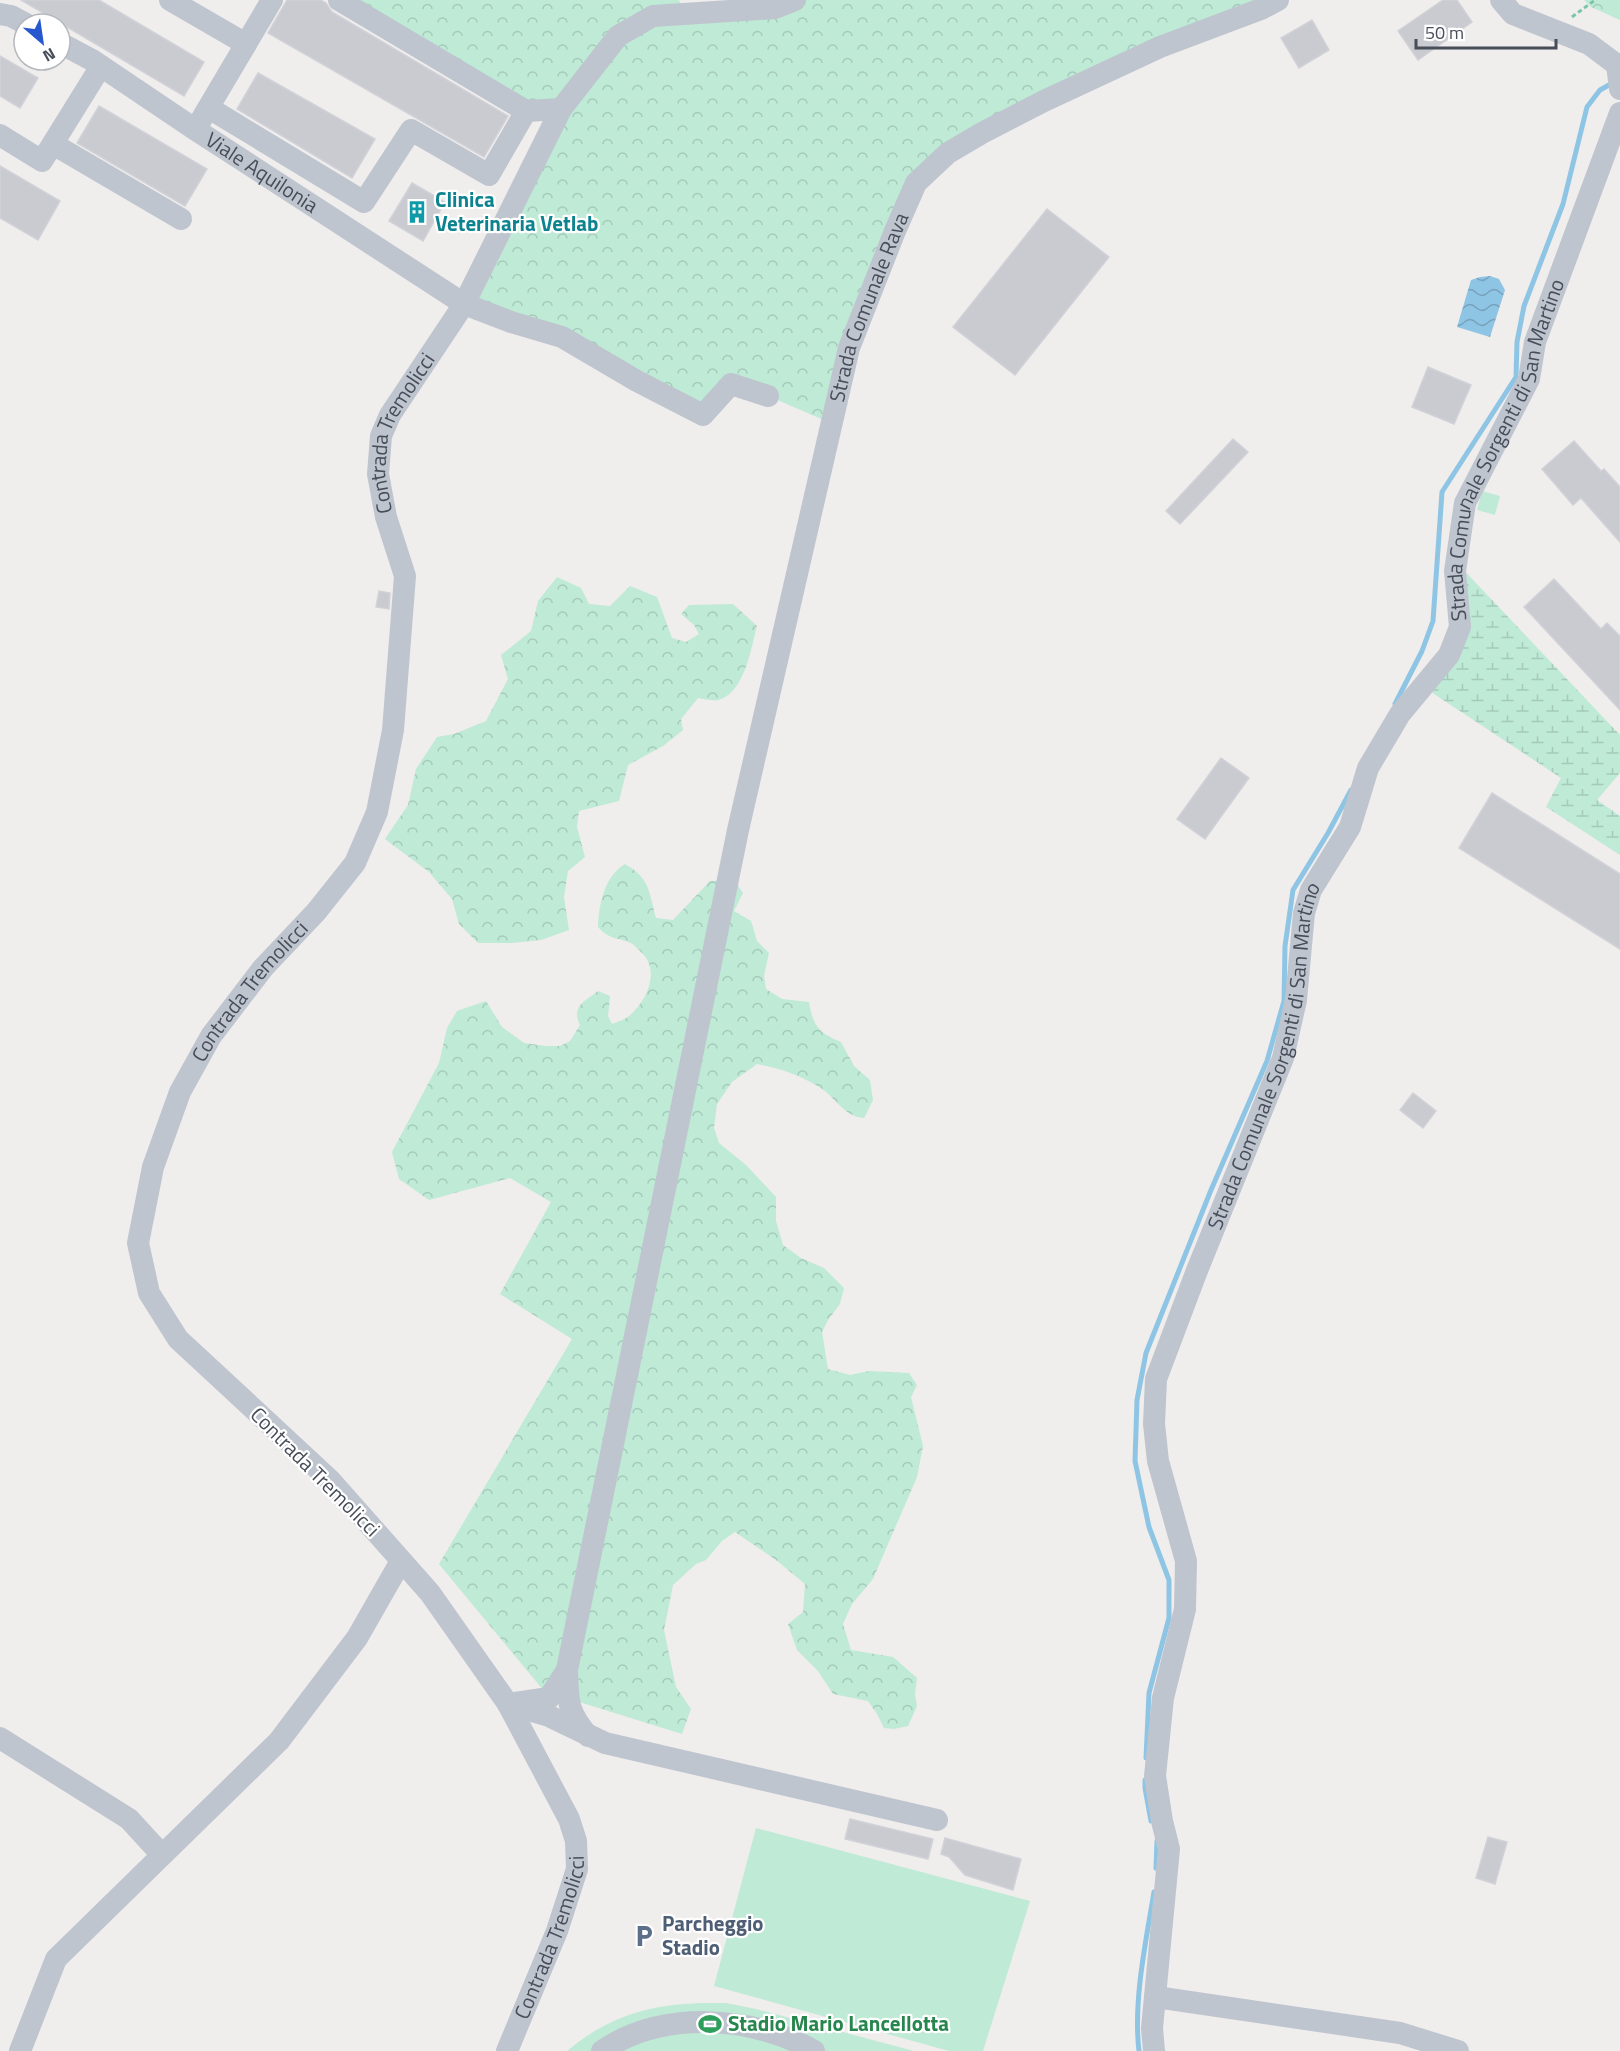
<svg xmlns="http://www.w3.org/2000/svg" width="1620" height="2051" font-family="'Titillium Web',sans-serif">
<defs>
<pattern id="forest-crowns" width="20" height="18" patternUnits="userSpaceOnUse" patternTransform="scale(1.5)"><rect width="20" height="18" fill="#beead6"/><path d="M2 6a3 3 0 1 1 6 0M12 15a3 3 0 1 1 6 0" fill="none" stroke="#a5caba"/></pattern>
<pattern id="wetland-marsh" width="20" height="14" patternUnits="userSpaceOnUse" patternTransform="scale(1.5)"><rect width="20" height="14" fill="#beead6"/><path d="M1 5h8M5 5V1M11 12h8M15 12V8" fill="none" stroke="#a5caba"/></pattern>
<pattern id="water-waves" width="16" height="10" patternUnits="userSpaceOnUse" patternTransform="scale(1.5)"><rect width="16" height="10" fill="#8fc5e4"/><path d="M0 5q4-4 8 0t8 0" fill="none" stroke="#77a2bc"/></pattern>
</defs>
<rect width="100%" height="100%" fill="#f0eded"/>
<g fill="#beead6">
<polygon points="1482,491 1500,496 1495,515 1477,510"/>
<polygon points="756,1828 1030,1901 983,2051 949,2051 714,1986"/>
<path d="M701 2003H726L756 2009 914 2051H567C609 2016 648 2005 701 2003Z"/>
</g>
<g fill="url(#forest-crowns)">
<polygon points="353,0 679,0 686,14 795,0 1278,0 1044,101 916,183 833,424 768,396 731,384 703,415 637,381 464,304 561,109 526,111"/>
<polygon points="1584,0 1620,0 1620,20 1591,7"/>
<path d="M557 577 581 588 589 604 610 606 630 586 657 597 672 638 686 642 699 634 694 625 681 614 689 605 733 604 757 626C751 648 745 690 721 699 715 702 705 699 698 698L681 719 683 730 663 746 628 765 619 801 579 811 577 827 585 857 568 871 564 897 569 930 541 940 512 943H478L459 924 452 899 429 872 385 839 408 805 416 769 437 737 454 734 486 721 508 679 501 655 531 631 538 601Z"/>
<path d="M625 864C650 878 649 892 656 918L673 920 710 881 734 880 743 893 734 911 751 921 757 941 769 953 764 976 766 989 782 999 809 1002C813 1026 819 1033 841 1042L854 1066 870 1080 873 1100 864 1118C844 1117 836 1097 819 1087 800 1075 779 1068 757 1064L732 1082 717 1104 714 1128 719 1143 746 1165 776 1197V1221L783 1245 801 1258 824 1268 844 1288 840 1304 828 1320 822 1332 828 1369 850 1375 869 1371 909 1373 917 1385 911 1397 923 1446 917 1477 873 1579 852 1604 843 1624 851 1650 893 1657 917 1678 915 1694 917 1706 908 1726 894 1729 884 1728 877 1714 868 1701 833 1694 818 1671 797 1650 788 1624 803 1612 805 1584 776 1560 735 1532 722 1541 706 1560 696 1564 673 1585 664 1630 676 1687 691 1709 682 1734 544 1691 439 1564 572 1339 500 1294 551 1202 510 1178 429 1200 399 1179 392 1152 439 1063 447 1028 457 1011 486 1001 502 1027 524 1043 546 1046H560L570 1041 580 1025C571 1006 584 1002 598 991L610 996 608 1016 612 1024C617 1022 624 1020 629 1016 647 1001 661 970 641 952 638 949 634 945 631 943 617 937 610 940 598 927 599 904 604 877 625 864Z"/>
</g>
<polygon fill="url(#wetland-marsh)" points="1456,562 1620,735 1620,773 1597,800 1620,816 1620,855 1546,807 1561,778 1422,686 1449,655"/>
<polygon fill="url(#water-waves)" points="1490,276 1499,279 1505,290 1490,337 1457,327 1471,280 1480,277"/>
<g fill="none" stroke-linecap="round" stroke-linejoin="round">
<g stroke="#8fc5e4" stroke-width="5">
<polyline points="1395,704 1422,651 1433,621 1442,492 1516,377 1517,342 1524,306 1563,204 1587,107 1600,90 1609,85"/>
<polyline points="1146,1758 1149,1693 1169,1618 1169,1580 1149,1527 1135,1461 1137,1400 1146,1353 1211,1190 1267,1061 1284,1001 1285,946 1293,890 1328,833 1351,790"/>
<polyline points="1145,1780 1145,1788 1151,1821"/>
<polyline points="1156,1868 1157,1841"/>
<path d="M1139 2051C1133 2001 1146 1941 1154 1892"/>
</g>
</g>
<g fill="#cacbd1" stroke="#d1d2d8" stroke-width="1.5">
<polygon points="21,0 99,0 204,62 184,96"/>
<polygon points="287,0 321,0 326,3 332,12 508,116 484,157 268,33"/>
<polygon points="1443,0 1457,0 1472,22 1418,60 1398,31"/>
<polygon points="1312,20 1329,50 1299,68 1281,38"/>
<polygon points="0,56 38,78 20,108 0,96"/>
<polygon points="258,73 375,139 352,178 237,109"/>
<polygon points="99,106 207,169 185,206 77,143"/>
<polygon points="0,166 60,201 38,240 0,218"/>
<polygon points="412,183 445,202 423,241 389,221"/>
<polygon points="1047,209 1109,257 1015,375 953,327"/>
<polygon points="1428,367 1471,385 1454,424 1412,407"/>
<polygon points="1233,439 1248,452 1180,524 1166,511"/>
<polygon points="1574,441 1601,471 1604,469 1620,487 1620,542 1581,498 1573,505 1542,469"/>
<polygon points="1554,579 1601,629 1607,623 1620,636 1620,710 1524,607"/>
<polygon points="379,591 390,593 389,609 376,607"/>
<polygon points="1221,758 1249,778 1205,839 1177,819"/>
<polygon points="1492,793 1620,874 1620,949 1459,848"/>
<polygon points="1413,1093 1436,1111 1423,1128 1400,1110"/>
<polygon points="850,1819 933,1839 928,1859 845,1839"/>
<polygon points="1488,1837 1507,1842 1495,1884 1476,1878"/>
<polygon points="945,1838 1021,1859 1013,1890 965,1875 949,1857 941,1854"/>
</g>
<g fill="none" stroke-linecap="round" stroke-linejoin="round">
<polyline stroke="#79c5ab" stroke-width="3" stroke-dasharray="4.5 3" stroke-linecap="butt" points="1572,17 1595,0"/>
<g stroke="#bfc5ce" stroke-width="22">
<polyline points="170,0 246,44"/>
<polyline points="339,0 526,111 561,109"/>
<polyline points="1501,0 1513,14 1589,44 1617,65 1620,89"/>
<polyline points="0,14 11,16 26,24"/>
<path id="s1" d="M60 43 92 60 196 130 464 304 511 322 562 337 637 381 703 415 731 384 768 396"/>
<polyline points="209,108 364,202 411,130 489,175 526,111"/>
<polyline points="201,120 272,0"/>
<polyline points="0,135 42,161 101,66"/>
<polyline points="53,144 181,219"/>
<polyline points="515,1703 549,1698 567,1670"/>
<polyline points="508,1704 549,1716 605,1743 937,1820"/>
<path id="s2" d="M588 1736C567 1711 568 1702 567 1670L738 830 849 348 895 231 916 183 948 153 982 133 1044 101 1160 47 1261 9 1278 0"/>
<polyline points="0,1738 129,1819 162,1855"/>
<polyline points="1156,1997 1400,2033 1458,2051"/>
<polyline points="20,2051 56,1959 279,1741 357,1638 401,1561"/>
<path id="s3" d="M507 2051 557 1931 577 1869 576 1841 569 1819 508 1704 430 1593 330 1480 178 1339 149 1293 138 1243 153 1167 180 1092 211 1036 263 968 316 912 355 863 377 812 393 730 405 576 386 517 378 474 381 436 390 415 464 304 561 109 618 36 653 16 775 8 795 0"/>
<path d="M602 2051C662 2010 753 2015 814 2051"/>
<path id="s4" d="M1154 2051 1152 2028 1169 1849 1162 1821 1155 1776 1163 1698 1185 1609 1186 1561 1158 1461 1154 1424 1156 1379 1196 1273 1283 1058 1296 1000 1304 913 1311 890 1350 827 1368 768 1400 714 1449 655 1460 627 1455 571 1465 503 1529 379 1535 342 1620 113"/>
</g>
</g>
<defs>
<g id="building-bare" transform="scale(1.8)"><path d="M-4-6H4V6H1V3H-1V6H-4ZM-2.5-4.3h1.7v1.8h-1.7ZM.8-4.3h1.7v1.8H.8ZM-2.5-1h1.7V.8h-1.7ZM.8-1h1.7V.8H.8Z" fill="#0f9aa8" stroke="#fff" stroke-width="2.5" paint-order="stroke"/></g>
<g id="parking-bare" transform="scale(1.8)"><path d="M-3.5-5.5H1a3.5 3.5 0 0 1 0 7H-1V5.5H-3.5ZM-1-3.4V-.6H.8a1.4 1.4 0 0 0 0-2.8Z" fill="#5c6f8a" stroke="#fff" stroke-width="2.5" paint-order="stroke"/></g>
<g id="stadium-bare" transform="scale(1.8)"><path d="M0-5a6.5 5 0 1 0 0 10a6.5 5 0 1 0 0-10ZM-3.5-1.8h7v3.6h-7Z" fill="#2e9e5b" stroke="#fff" stroke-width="2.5" paint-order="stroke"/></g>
</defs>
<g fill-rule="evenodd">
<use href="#building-bare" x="417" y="212"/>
<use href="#parking-bare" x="644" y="1936"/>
<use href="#stadium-bare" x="710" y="2024"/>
</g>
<g text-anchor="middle" stroke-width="4.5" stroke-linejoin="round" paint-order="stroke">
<g font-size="21" fill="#474d59" stroke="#fff">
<text dy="7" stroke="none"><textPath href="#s1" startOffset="240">Viale Aquilonia</textPath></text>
<text dy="7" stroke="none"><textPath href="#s2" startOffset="1468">Strada Comunale Rava</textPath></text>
<text dy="7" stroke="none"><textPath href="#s3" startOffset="1868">Contrada Tremolicci</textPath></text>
<text dy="7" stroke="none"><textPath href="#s4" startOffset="1690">Strada Comunale Sorgenti di San Martino</textPath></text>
<text dy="7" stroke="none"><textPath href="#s3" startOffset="1256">Contrada Tremolicci</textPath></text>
<text dy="7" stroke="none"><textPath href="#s4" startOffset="1024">Strada Comunale Sorgenti di San Martino</textPath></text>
<text transform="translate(315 1472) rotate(45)" y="7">Contrada Tremolicci</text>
<text dy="7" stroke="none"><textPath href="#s3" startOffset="122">Contrada Tremolicci</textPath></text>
</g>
<g font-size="21" font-weight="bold" fill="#0d838f" stroke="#fff" text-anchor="start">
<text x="435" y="207">Clinica<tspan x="435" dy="24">Veterinaria Vetlab</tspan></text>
</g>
<g font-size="21" font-weight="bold" fill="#4e5e75" stroke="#fff" text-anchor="start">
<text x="662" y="1931">Parcheggio<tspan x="662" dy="24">Stadio</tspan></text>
</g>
<g font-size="21" font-weight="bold" fill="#27864d" stroke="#fff" text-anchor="start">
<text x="728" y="2031">Stadio Mario Lancellotta</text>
</g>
</g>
<g transform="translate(42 42) rotate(151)"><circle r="28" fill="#ffffff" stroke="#b5b8bd" stroke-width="1.5"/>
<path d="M0-4.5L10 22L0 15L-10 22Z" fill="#2757cf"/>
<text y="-9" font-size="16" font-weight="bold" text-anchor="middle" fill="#474d59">N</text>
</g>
<path d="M1416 39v9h140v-9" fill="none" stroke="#474d59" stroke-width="3"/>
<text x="1425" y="39" font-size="18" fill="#474d59" stroke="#ffffff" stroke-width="4.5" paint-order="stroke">50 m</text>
</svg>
